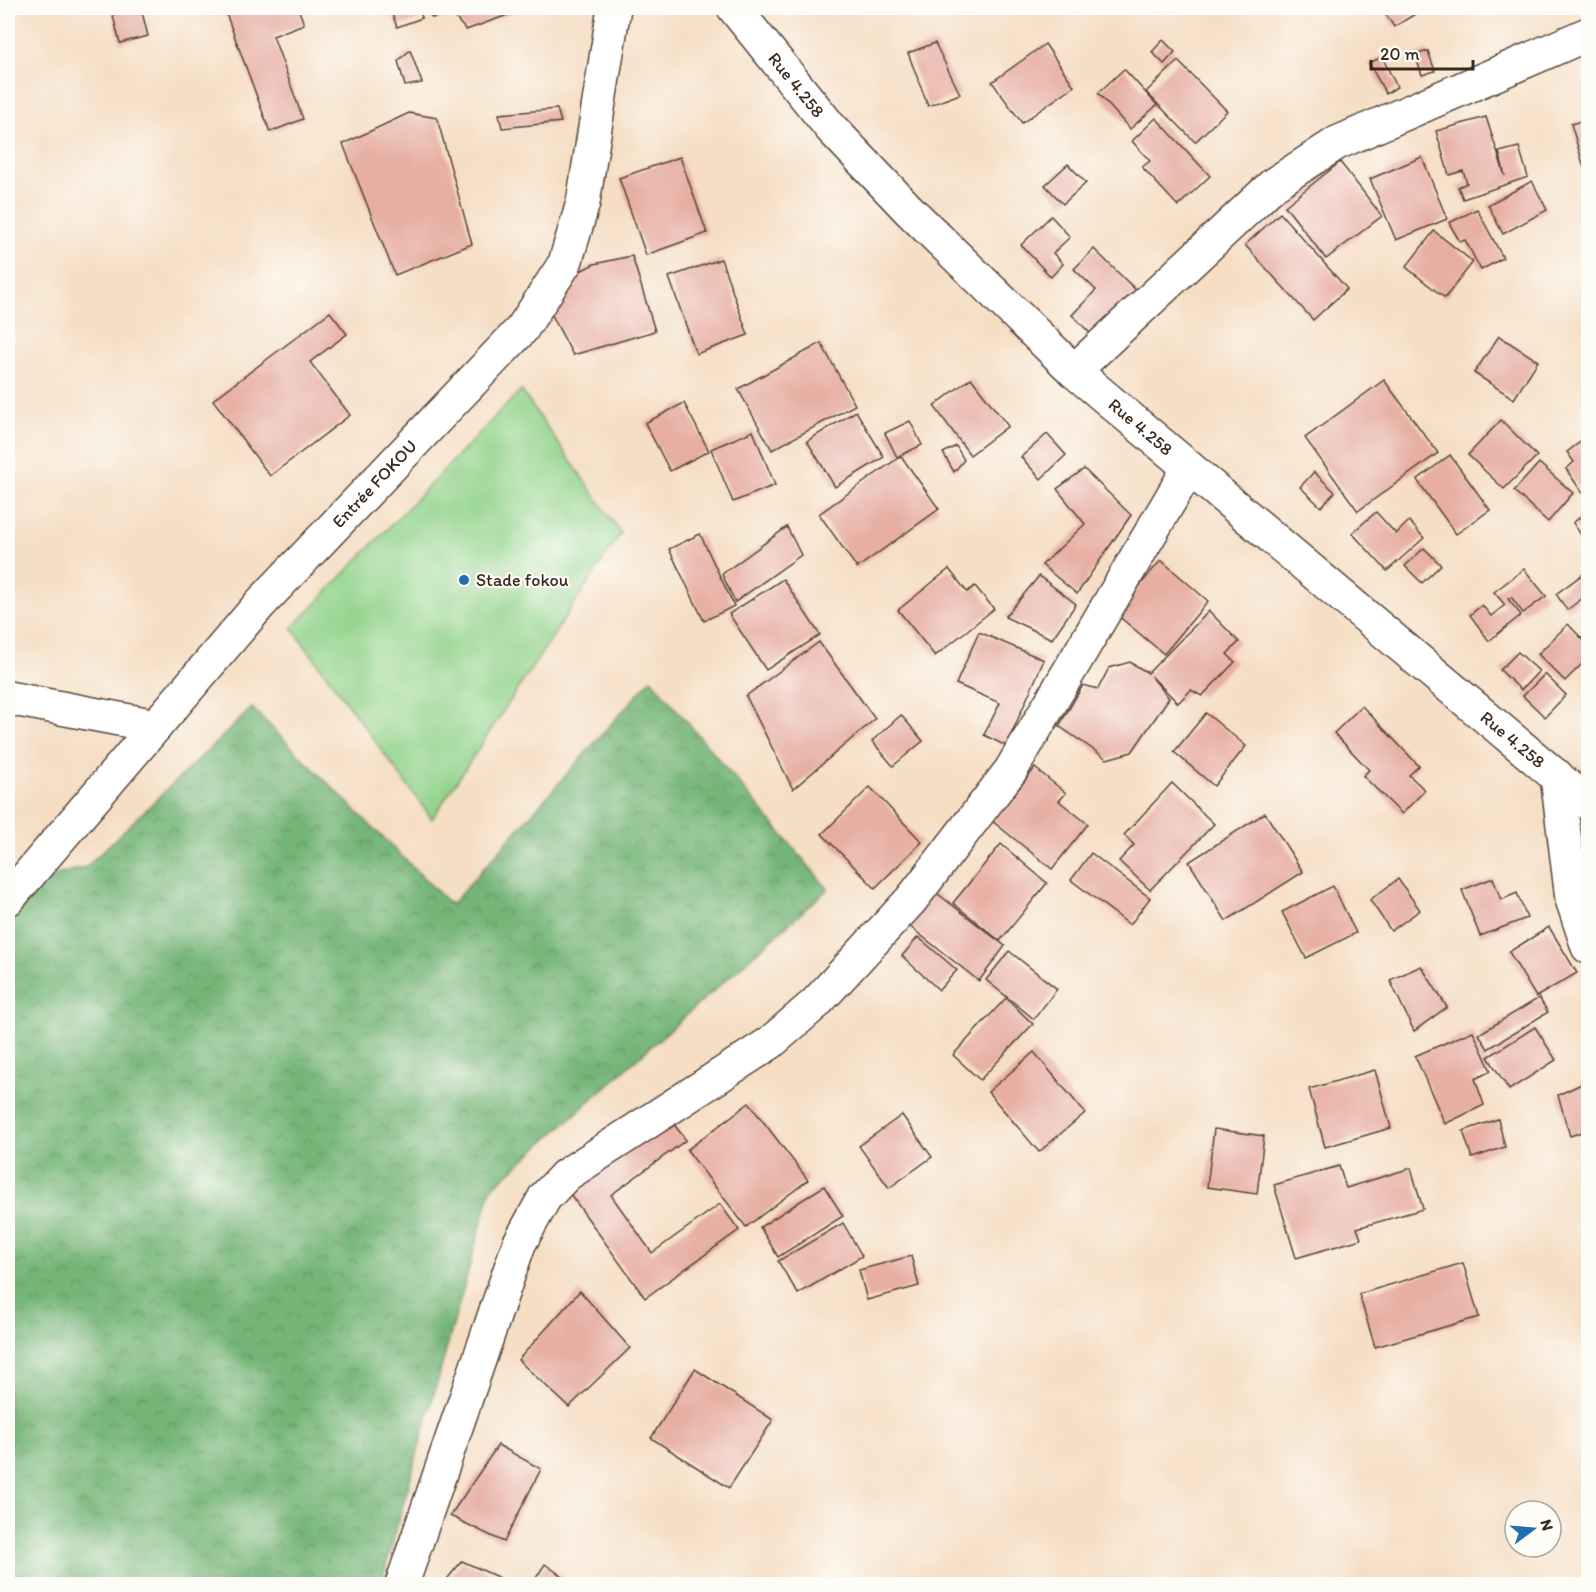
<svg xmlns="http://www.w3.org/2000/svg" width="1596" height="1592" font-family="Itim,sans-serif">
<defs>
<pattern id="forest-crowns" width="20" height="18" patternUnits="userSpaceOnUse" patternTransform="scale(1.5)"><rect width="20" height="18" fill="#75b577"/><path d="M2 6a3 3 0 1 1 6 0M12 15a3 3 0 1 1 6 0" fill="none" stroke="#619361"/></pattern>
</defs>
<rect width="100%" height="100%" fill="#fdfcf7"/>
<filter id="ink" filterUnits="userSpaceOnUse"><feTurbulence type="fractalNoise" baseFrequency=".0167" numOctaves="2"/><feDisplacementMap in="SourceGraphic" scale="12" xChannelSelector="R" yChannelSelector="G"/><feConvolveMatrix kernelMatrix="1 2 1 2 8 2 1 2 1" color-interpolation-filters="sRGB"/></filter>
<filter id="wash" filterUnits="userSpaceOnUse"><feTurbulence type="fractalNoise" baseFrequency=".008" numOctaves="4" result="noise"/><feDisplacementMap in="SourceGraphic" scale="24" xChannelSelector="R" yChannelSelector="G"/><feGaussianBlur stdDeviation="1.35" result="paint"/><feColorMatrix in="noise" values="0 0 0 0 0 0 0 0 0 0 0 0 0 0 0 0 0 1.4 0 .05"/><feComposite in="paint" operator="in"/></filter>
<g filter="url(#wash)">
<rect width="100%" height="100%" fill="#f5dec4"/>
<polygon fill="url(#forest-crowns)" stroke="#58704a" stroke-width="1.5" points="651,679 828,889 491,1189 381,1584 8,1584 8,888 86,867 252,708 451,905"/>
<polygon fill="#92d38b" stroke="#667e54" stroke-width="1.5" points="521,390 621,533 432,819 292,628"/>
<g id="blocks">
<g fill="#e7aea3">
<polygon points="111,8 141,8 148,36 120,43"/>
<polygon points="224,8 298,8 304,24 273,36 303,119 270,132"/>
<polygon points="390,8 419,8 422,18 397,27"/>
<polygon points="427,8 511,8 513,13 466,30 451,13 432,18"/>
<polygon points="1382,8 1425,8 1394,27"/>
<polygon points="1163,40 1175,52 1164,64 1152,52"/>
<polygon points="935,43 960,94 928,106 908,53"/>
<polygon points="1045,44 1074,86 1022,123 992,82"/>
<polygon points="410,50 422,83 405,86 398,61"/>
<polygon points="1428,51 1435,71 1422,75 1415,55"/>
<polygon points="1382,57 1397,87 1386,94 1369,63"/>
<polygon points="1178,61 1227,111 1195,142 1146,92"/>
<polygon points="1124,69 1157,105 1130,129 1098,93"/>
<polygon points="557,109 561,122 502,128 499,114"/>
<polygon points="409,113 437,118 472,244 395,275 343,144"/>
<polygon points="1486,117 1505,176 1499,152 1519,147 1528,177 1463,199 1458,187 1467,183 1463,171 1449,175 1436,131"/>
<polygon points="1156,118 1210,176 1178,206 1142,167 1150,161 1132,141"/>
<polygon points="1588,119 1588,181 1571,124"/>
<polygon points="680,157 707,233 646,255 619,178"/>
<polygon points="1422,157 1447,219 1396,240 1370,179"/>
<polygon points="1340,162 1382,216 1326,259 1285,206"/>
<polygon points="1068,164 1086,183 1063,204 1045,185"/>
<polygon points="1532,181 1547,210 1503,234 1488,205"/>
<polygon points="1477,209 1503,258 1481,270 1465,240 1460,242 1449,223"/>
<polygon points="1280,213 1347,289 1313,320 1245,245"/>
<polygon points="1051,216 1070,237 1053,253 1063,264 1051,277 1021,245"/>
<polygon points="1434,231 1473,262 1445,298 1406,267"/>
<polygon points="1094,249 1141,295 1097,340 1072,315 1096,290 1074,269"/>
<polygon points="632,256 655,331 573,355 546,304 559,282 594,264"/>
<polygon points="721,259 748,335 696,354 669,277"/>
<polygon points="330,312 347,334 310,362 350,415 270,476 213,400"/>
<polygon points="1499,336 1538,361 1514,399 1474,373"/>
<polygon points="821,343 855,405 772,450 738,389"/>
<polygon points="971,378 1008,426 970,455 934,406"/>
<polygon points="1384,380 1438,453 1358,511 1305,438"/>
<polygon points="684,403 709,451 670,471 645,423"/>
<polygon points="856,411 884,457 835,487 807,441"/>
<polygon points="1501,420 1537,456 1504,489 1468,455"/>
<polygon points="910,421 922,445 897,457 885,433"/>
<polygon points="753,431 775,485 733,502 711,449"/>
<polygon points="1047,434 1066,455 1041,479 1021,457"/>
<polygon points="1588,436 1588,501 1566,469 1574,462 1567,452"/>
<polygon points="956,446 964,460 954,472 943,453"/>
<polygon points="1450,455 1490,510 1456,534 1417,480"/>
<polygon points="901,456 939,509 857,568 819,514"/>
<polygon points="1539,463 1573,493 1548,522 1514,491"/>
<polygon points="1084,469 1131,515 1077,594 1042,565 1085,524 1057,489"/>
<polygon points="1314,472 1335,492 1321,507 1300,487"/>
<polygon points="1588,511 1588,545 1573,523"/>
<polygon points="1376,512 1396,534 1409,521 1424,538 1387,571 1352,533"/>
<polygon points="787,527 801,555 735,602 722,574"/>
<polygon points="700,534 734,606 704,621 669,549"/>
<polygon points="1424,548 1441,565 1422,583 1405,566"/>
<polygon points="1161,560 1208,601 1164,654 1116,614"/>
<polygon points="949,569 967,592 975,586 994,609 935,656 898,610"/>
<polygon points="1524,569 1546,596 1523,613 1511,597 1508,599 1521,615 1489,641 1470,615 1482,605 1491,616 1505,605 1494,592"/>
<polygon points="1586,572 1588,594 1567,610 1556,594"/>
<polygon points="1039,576 1076,604 1052,639 1005,617"/>
<polygon points="783,579 820,635 766,670 729,614"/>
<polygon points="1209,611 1239,642 1227,654 1235,662 1202,696 1191,690 1178,703 1151,676 1169,698 1132,752 1107,759 1059,726 1083,685 1098,689 1109,668 1130,662 1148,673"/>
<polygon points="1568,624 1588,645 1588,658 1565,681 1538,654"/>
<polygon points="979,632 1044,660 1006,746 984,735 1000,703 956,684"/>
<polygon points="819,642 875,719 793,789 746,696"/>
<polygon points="1518,652 1539,671 1521,690 1500,670"/>
<polygon points="1545,674 1566,695 1545,717 1523,696"/>
<polygon points="1362,706 1419,766 1409,775 1425,790 1402,814 1363,776 1369,770 1334,733"/>
<polygon points="1206,713 1246,746 1214,786 1174,752"/>
<polygon points="901,715 923,741 893,766 872,741"/>
<polygon points="1035,768 1066,793 1059,801 1088,824 1052,869 992,821"/>
<polygon points="1172,783 1214,824 1150,890 1119,861 1134,845 1124,835"/>
<polygon points="870,787 922,842 875,888 822,834"/>
<polygon points="1265,813 1303,872 1226,921 1189,862"/>
<polygon points="1001,844 1047,883 1000,941 953,903"/>
<polygon points="1091,853 1150,898 1130,925 1071,880"/>
<polygon points="1493,878 1501,900 1517,893 1527,918 1480,936 1462,890"/>
<polygon points="1398,879 1420,910 1391,931 1370,900"/>
<polygon points="1333,886 1356,933 1306,958 1282,912"/>
<polygon points="929,887 1005,946 979,981 903,921"/>
<polygon points="1549,927 1577,973 1536,997 1509,952"/>
<polygon points="918,937 957,970 939,990 902,956"/>
<polygon points="1009,951 1057,989 1034,1019 986,980"/>
<polygon points="1421,966 1447,1007 1414,1031 1390,980"/>
<polygon points="1006,998 1033,1024 980,1080 953,1055"/>
<polygon points="1539,998 1548,1012 1488,1049 1479,1034"/>
<polygon points="1535,1027 1556,1060 1509,1090 1488,1057"/>
<polygon points="1473,1031 1491,1071 1475,1079 1484,1105 1445,1124 1415,1056"/>
<polygon points="1034,1052 1085,1113 1039,1152 988,1092"/>
<polygon points="1375,1070 1391,1128 1325,1147 1309,1089"/>
<polygon points="1588,1081 1588,1130 1570,1136 1558,1095"/>
<polygon points="749,1103 808,1180 746,1227 687,1150"/>
<polygon points="902,1115 932,1157 889,1188 859,1146"/>
<polygon points="669,1118 686,1140 611,1195 652,1253 720,1204 739,1230 645,1298 568,1191"/>
<polygon points="1498,1119 1505,1147 1472,1158 1463,1131"/>
<polygon points="1214,1129 1264,1136 1257,1194 1207,1187"/>
<polygon points="1339,1166 1346,1188 1411,1168 1423,1209 1357,1228 1361,1239 1296,1258 1274,1185"/>
<polygon points="824,1186 843,1216 778,1257 760,1227"/>
<polygon points="843,1223 862,1256 798,1294 778,1261"/>
<polygon points="911,1256 919,1286 867,1300 859,1270"/>
<polygon points="1463,1263 1479,1317 1375,1347 1359,1294"/>
<polygon points="580,1291 630,1348 569,1407 518,1360"/>
<polygon points="695,1369 773,1420 729,1488 651,1438"/>
<polygon points="498,1445 541,1469 504,1542 450,1516"/>
<polygon points="462,1561 513,1584 443,1584"/>
<polygon points="545,1564 573,1584 532,1584"/>
</g>
</g>
</g>
<g filter="url(#ink)">
<use href="#blocks" fill-opacity="0" stroke="#574537" stroke-width="1.5"/>
<g fill="none" stroke-linecap="round" stroke-linejoin="round">
<g stroke="#574537" stroke-width="36">
<g id="minor">
<polyline points="1074,371 1274,184 1337,143 1588,34"/>
<polyline points="8,698 156,726"/>
<path id="s1" d="M8 899 260 604 522 329 565 263 583 203 614 8"/>
<polyline points="402,1584 519,1244 545,1197 566,1175 770,1043 816,1003 911,900 1011,770 1189,468"/>
</g>
</g>
<g stroke="#574537" stroke-width="36">
<polyline id="major" points="1557,776 1572,899 1588,947"/>
</g>
<g stroke="#574537" stroke-width="36">
<g id="highway">
<path id="s2" d="M734 8 831 128 909 210 1074 371 1588 803"/>
</g>
</g>
<use href="#minor" stroke="#fff" stroke-width="33"/>
<use href="#major" stroke="#fff" stroke-width="33"/>
<use href="#highway" stroke="#fff" stroke-width="33"/>
</g>
</g>
<circle fill="#1f6fb2" stroke="#fdfcf7" stroke-width="2" cx="464" cy="580" r="6"/>
<g text-anchor="middle" stroke-width="4.5" stroke-linejoin="round" paint-order="stroke">
<g font-size="18" fill="#3b2a1e" stroke="#fdfcf7">
<text dy="6" stroke="none"><textPath href="#s2" startOffset="99">Rue 4.258</textPath></text>
<text dy="6" stroke="none"><textPath href="#s2" startOffset="585">Rue 4.258</textPath></text>
<text dy="6" stroke="none"><textPath href="#s1" startOffset="554">Entrée FOKOU</textPath></text>
<text dy="6" stroke="none"><textPath href="#s2" startOffset="1071">Rue 4.258</textPath></text>
</g>
<g font-size="18" fill="#3b2a1e" stroke="#fdfcf7" text-anchor="start">
<text x="476" y="586">Stade fokou</text>
</g>
</g>
<rect width="1596" height="1592" fill="none" stroke="#fdfcf7" stroke-width="30"/>
<g transform="translate(1533 1529) rotate(74)"><circle r="28" fill="#fdfcf7" stroke="#afa8a0" stroke-width="1.5"/>
<path d="M0-4.5L10 22L0 15L-10 22Z" fill="#1f6fb2"/>
<text y="-9" font-size="16" font-weight="bold" text-anchor="middle" fill="#3b2a1e">N</text>
</g>
<path d="M1371 60v9h102v-9" fill="none" stroke="#3b2a1e" stroke-width="3"/>
<text x="1380" y="60" font-size="18" fill="#3b2a1e" stroke="#fdfcf7" stroke-width="4.5" paint-order="stroke">20 m</text>
</svg>
